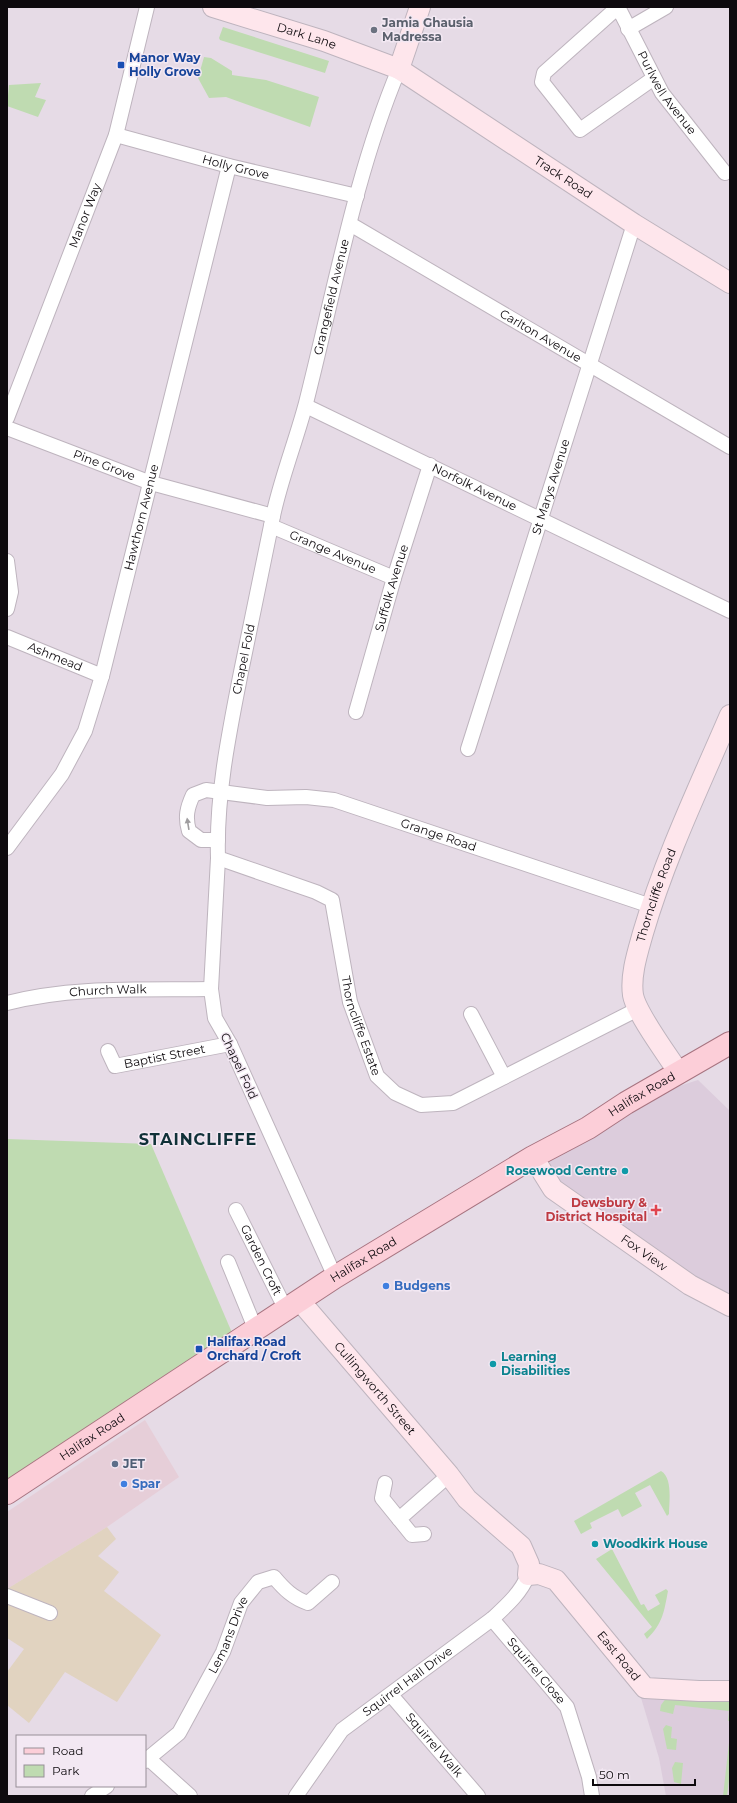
<svg xmlns="http://www.w3.org/2000/svg" width="737" height="1803" font-family="Montserrat,sans-serif">
<rect width="100%" height="100%" fill="#e6dbe6"/>
<polygon fill="#e6ced8" points="145,1420 179,1477 107,1527 7,1589 7,1512"/>
<polygon fill="#e1d3c0" points="107,1527 116,1539 98,1556 119,1572 104,1591 161,1635 117,1702 65,1672 29,1723 7,1705 7,1672 24,1649 7,1638 7,1589"/>
<g fill="#dcccdc">
<polygon points="698,1080 730,1111 730,1306 612,1231 533,1157 626,1103"/>
<polygon points="639,1691 730,1691 730,1796 666,1796 659,1758"/>
</g>
<g fill="#bfdbb1">
<polygon points="223,27 329,61 325,73 220,40 219,38"/>
<polygon points="204,57 211,58 232,71 232,75 266,80 319,97 310,127 226,97 209,98 198,78"/>
<polygon points="41,83 35,97 46,100 38,117 7,106 9,85"/>
<polygon points="7,1139 151,1144 236,1342 7,1493"/>
<path d="M661 1471C673 1478 669 1502 669 1514L667 1516 650 1485 635 1493 642 1506 622 1517 618 1509 590 1523 592 1528 581 1534 574 1521Z"/>
<path d="M612 1549 641 1605 644 1604 648 1611 660 1604 655 1595 666 1589 668 1591C664 1612 663 1623 647 1639L644 1634 652 1627 596 1559Z"/>
<polygon points="667,1697 730,1702 730,1721 728,1721 729,1711 675,1705 673,1714 660,1711 661,1705"/>
<polygon points="666,1725 672,1727 671,1738 677,1739 676,1750 667,1749 663,1729"/>
<polygon points="730,1734 730,1772 727,1796 723,1796"/>
<polygon points="675,1762 683,1763 681,1784 674,1782 672,1768"/>
</g>
<g fill="none" stroke-linecap="round" stroke-linejoin="round">
<g stroke="#beb4be" stroke-width="16">
<g id="street">
<polyline points="628,29 666,7"/>
<path id="s1" d="M654 78 580 130 542 82 544 73 618 7 662 93 725 173"/>
<path id="s2" d="M116 135 229 166 357 196"/>
<path id="s3" d="M350 224 730 447"/>
<path id="s4" d="M306 406C447 473 588 543 730 611"/>
<path id="s5" d="M7 418 116 135 147 7"/>
<path id="s6" d="M7 428 151 483 273 516"/>
<path id="s7" d="M271 526 394 578"/>
<polyline points="7,561 11,592 7,609"/>
<path id="s8" d="M7 637 102 676"/>
<path id="s9" d="M356 712 394 578 430 465"/>
<path id="s10" d="M468 749 634 224"/>
<path id="s11" d="M218 840H201L189 831C185 817 187 808 193 795L206 790 267 798 306 797 334 800 651 906"/>
<path id="s12" d="M7 848 62 774 85 731 102 676 229 166"/>
<path id="s13" d="M218 858 316 892 332 900 350 1002 377 1076 395 1093 421 1105 453 1103 638 1009"/>
<path id="s14" d="M7 1003C73 986 143 990 211 989"/>
<polyline points="471,1014 504,1077"/>
<path id="s15" d="M108 1051 115 1066 230 1044"/>
<path id="s16" d="M236 1210 286 1310"/>
<polyline points="228,1262 255,1328"/>
<path id="s17" d="M335 1277 230 1044 215 1018 211 989 218 858C216 796 229 733 241 672 252 620 262 568 273 516 281 478 296 441 306 403 334 293 355 174 399 69"/>
<polyline points="385,1483 382,1498 399,1519"/>
<polyline points="424,1534 412,1535 399,1519 449,1475"/>
<polyline points="7,1596 50,1613"/>
<path id="s18" d="M492 1619 567 1707 589 1777 592 1796"/>
<path id="s19" d="M391 1695 478 1796"/>
<polyline points="149,1759 190,1796"/>
<path id="s20" d="M145 1761 179 1733 223 1652 241 1603 258 1582 274 1577C284 1589 293 1598 308 1603L332 1582"/>
<polyline points="92,1796 107,1786"/>
<path id="s21" d="M296 1796 342 1730 492 1619C506 1606 521 1593 528 1575"/>
</g>
</g>
<g stroke="#beb4be" stroke-width="22">
<g id="secondary">
<path id="s22" d="M213 7 324 41 399 69 634 224 730 283"/>
<polyline points="399,69 420,7"/>
<path id="s23" d="M679 1073C668 1056 636 1013 633 995 630 975 638 951 643 933 665 858 699 787 730 715"/>
<path id="s24" d="M533 1157 553 1189 690 1285 730 1306"/>
<path id="s25" d="M300 1301 449 1475 467 1499 521 1546 529 1564 528 1575 539 1574 556 1580 645 1688 699 1691H730"/>
</g>
</g>
<g stroke="#a77480" stroke-width="24">
<g id="primary">
<path id="s26" d="M7 1493 335 1277 533 1157 588 1128 626 1103 730 1043"/>
</g>
</g>
<use href="#street" stroke="#fff" stroke-width="14"/>
<use href="#secondary" stroke="#fee6ec" stroke-width="20"/>
<use href="#primary" stroke="#fcced8" stroke-width="22"/>
</g>
<defs><path id="oneway-solid" d="M-6-.8H1V-3.2L6.5 0L1 3.2V.8H-6Z"/></defs>
<use fill="#9f9d9f" href="#oneway-solid" transform="translate(188 824) rotate(-99)"/>
<circle fill="#6b7280" stroke="#f3e8f3" stroke-width="1.5" cx="374" cy="30" r="4"/>
<g fill="#1a4fb4" stroke="#f3e8f3" stroke-width="1.5">
<rect x="117" y="61" width="8" height="8" rx="2"/>
<rect x="195" y="1345" width="8" height="8" rx="2"/>
</g>
<g fill="#0f9aa8" stroke="#f3e8f3" stroke-width="1.5">
<circle cx="625" cy="1171" r="4"/>
<circle cx="493" cy="1364" r="4"/>
<circle cx="595" cy="1544" r="4"/>
</g>
<path fill="#e0444e" stroke="#f3e8f3" stroke-width="1.5" d="M654 1204h4v4h4v4h-4v4h-4v-4h-4v-4h4z"/>
<g fill="#3f7fe0" stroke="#f3e8f3" stroke-width="1.5">
<circle cx="386" cy="1286" r="4"/>
<circle cx="124" cy="1484" r="4"/>
</g>
<circle fill="#5c6f8a" stroke="#f3e8f3" stroke-width="1.5" cx="115" cy="1464" r="4"/>
<g text-anchor="middle" stroke-width="3" stroke-linejoin="round" paint-order="stroke">
<g font-size="12" font-weight="bold" fill="#5b616d" stroke="#f3e8f3" text-anchor="start">
<text x="382" y="27">Jamia Ghausia<tspan x="382" dy="14">Madressa</tspan></text>
</g>
<g font-size="12" fill="#0e0a0e" stroke="#f3e8f3">
<text dy="4" stroke="none"><textPath href="#s22" startOffset="98">Dark Lane</textPath></text>
<text dy="4" stroke="none"><textPath href="#s1" startOffset="359">Purlwell Avenue</textPath></text>
<text dy="4" stroke="none"><textPath href="#s2" startOffset="124">Holly Grove</textPath></text>
<text dy="4" stroke="none"><textPath href="#s22" startOffset="393">Track Road</textPath></text>
<text dy="4" stroke="none"><textPath href="#s5" startOffset="217">Manor Way</textPath></text>
<text dy="4" stroke="none"><textPath href="#s17" startOffset="1020">Grangefield Avenue</textPath></text>
<text dy="4" stroke="none"><textPath href="#s3" startOffset="221">Carlton Avenue</textPath></text>
<text dy="4" stroke="none"><textPath href="#s6" startOffset="104">Pine Grove</textPath></text>
<text dy="4" stroke="none"><textPath href="#s4" startOffset="187">Norfolk Avenue</textPath></text>
<text dy="4" stroke="none"><textPath href="#s10" startOffset="275">St Marys Avenue</textPath></text>
<text dy="4" stroke="none"><textPath href="#s12" startOffset="362">Hawthorn Avenue</textPath></text>
<text dy="4" stroke="none"><textPath href="#s7" startOffset="67">Grange Avenue</textPath></text>
<text dy="4" stroke="none"><textPath href="#s9" startOffset="129">Suffolk Avenue</textPath></text>
<text dy="4" stroke="none"><textPath href="#s8" startOffset="52">Ashmead</textPath></text>
<text dy="4" stroke="none"><textPath href="#s17" startOffset="647">Chapel Fold</textPath></text>
<text dy="4" stroke="none"><textPath href="#s11" startOffset="322">Grange Road</textPath></text>
<text dy="4" stroke="none"><textPath href="#s23" startOffset="194">Thorncliffe Road</textPath></text>
<text dy="4" stroke="none"><textPath href="#s14" startOffset="102">Church Walk</textPath></text>
<text dy="4" stroke="none"><textPath href="#s13" startOffset="251">Thorncliffe Estate</textPath></text>
<text dy="4" stroke="none"><textPath href="#s15" startOffset="67">Baptist Street</textPath></text>
<text transform="translate(239 1066) rotate(65)" y="4">Chapel Fold</text>
<text dy="4" stroke="none"><textPath href="#s26" startOffset="750">Halifax Road</textPath></text>
<text dy="4" stroke="none"><textPath href="#s24" startOffset="149">Fox View</textPath></text>
<text dy="4" stroke="none"><textPath href="#s16" startOffset="56">Garden Croft</textPath></text>
<text dy="4" stroke="none"><textPath href="#s26" startOffset="426">Halifax Road</textPath></text>
<text dy="4" stroke="none"><textPath href="#s25" startOffset="115">Cullingworth Street</textPath></text>
<text dy="4" stroke="none"><textPath href="#s26" startOffset="102">Halifax Road</textPath></text>
<text dy="4" stroke="none"><textPath href="#s20" startOffset="154">Lemans Drive</textPath></text>
<text dy="4" stroke="none"><textPath href="#s25" startOffset="489">East Road</textPath></text>
<text dy="4" stroke="none"><textPath href="#s18" startOffset="68">Squirrel Close</textPath></text>
<text dy="4" stroke="none"><textPath href="#s21" startOffset="162">Squirrel Hall Drive</textPath></text>
<text dy="4" stroke="none"><textPath href="#s19" startOffset="66">Squirrel Walk</textPath></text>
</g>
<g font-size="12" font-weight="bold" fill="#164399" stroke="#f3e8f3" text-anchor="start">
<text x="129" y="62">Manor Way<tspan x="129" dy="14">Holly Grove</tspan></text>
<text x="207" y="1346">Halifax Road<tspan x="207" dy="14">Orchard / Croft</tspan></text>
</g>
<g font-size="12" font-weight="bold" fill="#0d838f" stroke="#f3e8f3" text-anchor="start">
<text x="617" y="1175" text-anchor="end">Rosewood Centre</text>
<text x="501" y="1361">Learning<tspan x="501" dy="14">Disabilities</tspan></text>
<text x="603" y="1548">Woodkirk House</text>
</g>
<g font-size="12" font-weight="bold" fill="#be3a42" stroke="#f3e8f3" text-anchor="end">
<text x="647" y="1207">Dewsbury &amp;<tspan x="647" dy="14">District Hospital</tspan></text>
</g>
<g font-size="12" font-weight="bold" fill="#366cbe" stroke="#f3e8f3" text-anchor="start">
<text x="394" y="1290">Budgens</text>
<text x="132" y="1488">Spar</text>
</g>
<g font-size="12" font-weight="bold" fill="#4e5e75" stroke="#f3e8f3" text-anchor="start">
<text x="123" y="1468">JET</text>
</g>
<g font-size="16" font-weight="bold" letter-spacing="1" fill="#103138" stroke="#f3e8f3">
<text x="198" y="1145">STAINCLIFFE</text>
</g>
</g>
<rect width="737" height="1803" fill="none" stroke="#0e0a0e" stroke-width="16"/>
<rect x="16" y="1735" width="130" height="52" fill="#f3e8f3" stroke="#978f97"/>
<rect x="24" y="1748" width="20" height="6" fill="#fcced8" stroke="#978f97"/>
<text x="52" y="1755" font-size="12" fill="#0e0a0e">Road</text>
<rect x="24" y="1765" width="20" height="12" fill="#bfdbb1" stroke="#978f97"/>
<text x="52" y="1775" font-size="12" fill="#0e0a0e">Park</text>
<path d="M593 1779v6h102v-6" fill="none" stroke="#0e0a0e" stroke-width="2"/>
<text x="599" y="1779" font-size="12" fill="#0e0a0e" stroke="#f3e8f3" stroke-width="3" paint-order="stroke">50 m</text>
</svg>
